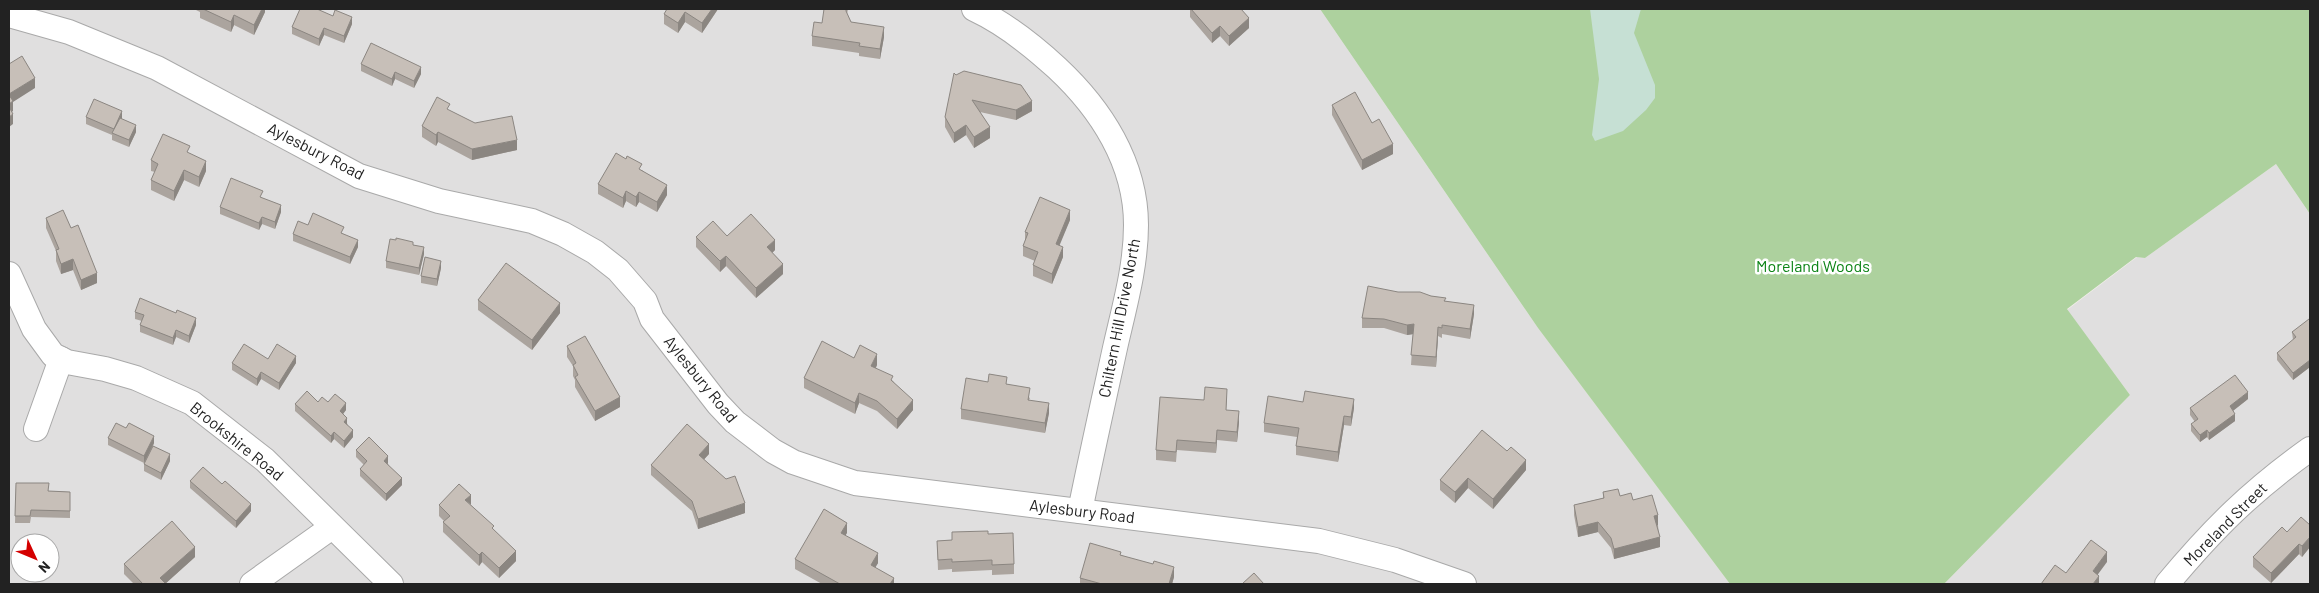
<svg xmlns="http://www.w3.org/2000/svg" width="2319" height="593" font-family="Barlow,sans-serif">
<rect width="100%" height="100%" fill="#f2efe9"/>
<g fill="#e0dfdf" fill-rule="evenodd">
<path d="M9 9H1320L1538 328 1730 584H9ZM20 543H50V573H20Z"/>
<polygon points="2276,164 2310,214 2310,584 1944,584 2130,395 2067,310 2137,257 2145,258"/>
</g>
<polygon fill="#add19e" points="1320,9 2310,9 2310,214 2276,164 2145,258 2136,257 2067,309 2130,395 1944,584 1730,584 1538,328"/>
<polygon fill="#c6e0d4" points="1590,9 1641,9 1634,33 1655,85 1655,98 1646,110 1623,131 1595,141 1592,135 1599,79"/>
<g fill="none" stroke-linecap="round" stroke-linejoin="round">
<g stroke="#a9a9a9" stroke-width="26">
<g id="minor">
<path d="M974 9C1004 23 1032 45 1057 68 1101 109 1136 163 1136 225 1136 267 1124 308 1115 348 1103 403 1091 457 1080 511"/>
<polyline points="9,15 69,32 157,68 359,176 439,201 532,221 563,234 595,252 618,270 645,301 652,319 718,404 735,422 773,451 793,462 855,483 1319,541 1395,560 1464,584"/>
<polyline points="9,274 34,329 53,355 67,362 105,369 136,378 192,403 265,460 391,584"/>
<polyline points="36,429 61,359"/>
<polyline points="252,584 332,527"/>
<path d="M2167 584C2213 529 2251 491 2310 449"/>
</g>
</g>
<use href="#minor" stroke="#fff" stroke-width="24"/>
</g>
<g fill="#aba49e">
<polygon points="194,9 265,9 265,12 254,35 234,25 231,32 200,18 200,12"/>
<polygon points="718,9 702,33 685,22 678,33 664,24 664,14"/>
<polygon points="848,9 847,14 851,22 884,37 880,59 859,56 859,53 812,46 812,36 822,23"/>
<polygon points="1190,9 1241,9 1249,28 1229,46 1220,36 1212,43 1190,17"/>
<polygon points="352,24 344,43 324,35 319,46 292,34 292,27"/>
<polygon points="361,64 421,74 414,88 395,79 392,86 361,71"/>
<polygon points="956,75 1032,111 1016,120 980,112 990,138 974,148 966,135 954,143 945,127 945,117"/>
<polygon points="1332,105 1393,154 1362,170 1332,115"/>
<polygon points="450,111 517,150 472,160 438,142 436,146 422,137 422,126"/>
<polygon points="86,117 122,118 122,119 136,132 129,147 112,140 112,135 86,124"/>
<polygon points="190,153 206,171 199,187 184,180 174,201 151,190 151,180 155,172 151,171 151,160"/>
<polygon points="642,170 667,195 657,212 639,202 636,207 626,201 623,208 598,194 598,184"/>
<polygon points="263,198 281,212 275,229 262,224 259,230 220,214 220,207"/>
<polygon points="46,218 71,228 97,283 81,290 73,270 61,274 56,261 56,251 46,228"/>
<polygon points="1070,220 1059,245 1063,257 1052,284 1033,276 1033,265 1035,261 1023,256 1023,246 1025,241 1025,232"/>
<polygon points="308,225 344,234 358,247 350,264 293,241 293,234"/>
<polygon points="727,236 775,250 772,253 783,274 756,298 726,266 720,272 696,247 696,237"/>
<polygon points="413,245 424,254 419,275 386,268 386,261"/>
<polygon points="441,268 437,286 421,283 421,276"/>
<polygon points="1398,292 1431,296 1446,301 1474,314 1470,339 1442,334 1442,338 1438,336 1436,367 1411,365 1413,334 1407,335 1384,328 1362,328 1362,318"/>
<polygon points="478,300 560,313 532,350 478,310"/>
<polygon points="135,312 196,325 189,343 176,337 173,345 140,332 140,325 142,321 135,319"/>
<polygon points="2310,321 2310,367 2293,380 2277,360 2277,353 2293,340 2292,332"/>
<polygon points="567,346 620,407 595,421 575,387 575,380 573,376 573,366 567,357"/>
<polygon points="854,358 877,365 876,368 893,381 913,410 897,429 877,411 859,403 855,414 804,388 804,378"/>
<polygon points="268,359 296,363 279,390 261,379 257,386 232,370 232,363"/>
<polygon points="988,382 1007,384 1030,398 1029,400 1049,413 1045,433 961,419 961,409"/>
<polygon points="1227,399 1226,410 1239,422 1237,442 1217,440 1216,453 1177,450 1176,462 1156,460 1156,450 1204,400"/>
<polygon points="2248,399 2233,411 2235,421 2209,440 2207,437 2200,442 2191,431 2191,424 2195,422 2190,415 2190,408"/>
<polygon points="318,402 328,402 346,410 343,414 353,437 344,448 334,439 331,443 295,411 295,404"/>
<polygon points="1354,408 1351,426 1344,425 1338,462 1296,455 1296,446 1297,437 1264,432 1264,423"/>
<polygon points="108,438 154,443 153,446 170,461 161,480 144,471 144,463 108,445"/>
<polygon points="356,450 388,463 388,464 402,485 386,501 360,476 360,469 364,465 356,457"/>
<polygon points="709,454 704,459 745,513 698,529 692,511 651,475 651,465"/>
<polygon points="1526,470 1493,509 1468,488 1455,503 1440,490 1440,480"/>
<polygon points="190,481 251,511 236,528 190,488"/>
<polygon points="16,483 49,491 70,492 70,518 31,517 30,523 15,523"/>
<polygon points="1603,492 1633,500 1658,525 1660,547 1614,559 1611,548 1598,532 1578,537 1574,515 1574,505 1603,498"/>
<polygon points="439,505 471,505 494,530 516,561 499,578 482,562 479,566 443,532 443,522 444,521 439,516"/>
<polygon points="2310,525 2310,547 2302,557 2299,554 2271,583 2253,567 2253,557 2287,532"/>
<polygon points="952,532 988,534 1014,564 1014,574 992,575 992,570 952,572 952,569 938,570 937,541 952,540"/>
<polygon points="847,533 845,535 878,563 875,567 894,584 822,584 795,569 795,559"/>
<polygon points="1121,555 1174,577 1172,584 1080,584 1080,578"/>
<polygon points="195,557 165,584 134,584 124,574 124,564"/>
</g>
<g fill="#8b8681">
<polygon points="262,9 265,9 265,12 254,35 254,25"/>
<polygon points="712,9 718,9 702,33 702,23"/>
<polygon points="685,12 685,22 678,33 678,23"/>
<polygon points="234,15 234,25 231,32 231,22"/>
<polygon points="352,17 352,24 344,43 344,36"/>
<polygon points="1249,18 1249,28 1229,46 1229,36"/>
<polygon points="1220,26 1220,36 1212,43 1212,33"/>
<polygon points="884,27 884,37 880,59 880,49"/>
<polygon points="324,28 324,35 319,46 319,39"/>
<polygon points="421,67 421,74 414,88 414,81"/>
<polygon points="395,72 395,79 392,86 392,79"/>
<polygon points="35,78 35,88 13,102 13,111 9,114 9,94"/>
<polygon points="1032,101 1032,111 1016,120 1016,110"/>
<polygon points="122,111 122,118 115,134 114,129"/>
<polygon points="13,114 13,124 9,127 9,117"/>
<polygon points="136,125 136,132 129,147 129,140"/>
<polygon points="966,125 966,135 954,143 954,133"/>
<polygon points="990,127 990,138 974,148 974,137"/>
<polygon points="438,132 438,142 436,146 436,135"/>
<polygon points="517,140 517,150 472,160 472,149"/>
<polygon points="1393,144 1393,154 1362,170 1362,160"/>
<polygon points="206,161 206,171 199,187 199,177"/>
<polygon points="184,170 184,180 174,201 174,191"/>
<polygon points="667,185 667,195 657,212 657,202"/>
<polygon points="626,191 626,201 623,208 623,198"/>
<polygon points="639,192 639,202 636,207 636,197"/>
<polygon points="281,205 281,212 275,229 275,222"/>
<polygon points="1070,210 1070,220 1056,254 1056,244"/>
<polygon points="262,217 262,224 259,230 259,223"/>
<polygon points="358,240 358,247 350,264 350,257"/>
<polygon points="775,240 775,250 767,258 767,247"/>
<polygon points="424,247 424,254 419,275 419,268"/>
<polygon points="1063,247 1063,257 1052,284 1052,274"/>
<polygon points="726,256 726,266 720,272 720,261"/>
<polygon points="73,259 73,270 61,274 61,264"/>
<polygon points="441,261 441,268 437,286 437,279"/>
<polygon points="783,264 783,274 756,298 756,288"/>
<polygon points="97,273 97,283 81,290 81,280"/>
<polygon points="560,303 560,313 532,350 532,340"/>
<polygon points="1474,305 1474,314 1470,339 1470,329"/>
<polygon points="196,318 196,325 189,343 189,336"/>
<polygon points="1414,324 1414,334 1407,335 1407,325"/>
<polygon points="1438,327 1438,336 1436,367 1436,357"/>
<polygon points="176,330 176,337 173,345 173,338"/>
<polygon points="877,354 877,365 871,376 871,366"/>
<polygon points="296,356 296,363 279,390 279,383"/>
<polygon points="2310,360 2310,367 2293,380 2293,373"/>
<polygon points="261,372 261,379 257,386 257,379"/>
<polygon points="2248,392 2248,399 2230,413 2230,406"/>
<polygon points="859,393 859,403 855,414 855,403"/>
<polygon points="620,397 620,407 595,421 595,411"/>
<polygon points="1354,399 1354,408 1351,426 1351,417"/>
<polygon points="913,400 913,410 897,429 897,419"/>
<polygon points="346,403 346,410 340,418 340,411"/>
<polygon points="1049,403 1049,413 1045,433 1045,423"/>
<polygon points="1239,411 1239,422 1237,442 1237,432"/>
<polygon points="2235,414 2235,421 2209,440 2209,433"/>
<polygon points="1344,416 1344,425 1338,462 1338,452"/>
<polygon points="347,418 347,425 344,422"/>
<polygon points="353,430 353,437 344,448 344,441"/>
<polygon points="1217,430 1217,440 1216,453 1216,443"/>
<polygon points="2207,430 2207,437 2200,442 2200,435"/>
<polygon points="334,432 334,439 331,443 331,436"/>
<polygon points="154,436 154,443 144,463 144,456"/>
<polygon points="709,444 709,454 699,465 699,455"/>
<polygon points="170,454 170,461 161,480 161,473"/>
<polygon points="388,456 388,463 384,468 384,461"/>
<polygon points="1526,460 1526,470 1493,509 1493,499"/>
<polygon points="402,478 402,485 386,501 386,494"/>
<polygon points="1468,478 1468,488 1455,503 1455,492"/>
<polygon points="471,495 471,505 465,500"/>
<polygon points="745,503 745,513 698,529 698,519"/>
<polygon points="251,504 251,511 236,528 236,521"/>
<polygon points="1658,515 1658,525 1654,526 1654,516"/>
<polygon points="1598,522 1598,532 1578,537 1578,527"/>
<polygon points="847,523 847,533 841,543 841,533"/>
<polygon points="1660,537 1660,547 1614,559 1614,549"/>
<polygon points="2310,537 2310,547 2302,557 2302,546"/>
<polygon points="2299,544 2299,554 2271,583 2271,573"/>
<polygon points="195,547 195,557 165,584 160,584 160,578"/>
<polygon points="516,551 516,561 499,578 499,568"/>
<polygon points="482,552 482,562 479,566 479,555"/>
<polygon points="2107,552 2107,562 2093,581 2093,571"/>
<polygon points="878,553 878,563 871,575 871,565"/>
<polygon points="1174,567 1174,577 1172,584 1169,584"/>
<polygon points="2099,576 2099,584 2093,584"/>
<polygon points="894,578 894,584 890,584"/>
</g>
<g fill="#c7bfb8" stroke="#8b8681">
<polygon points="203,9 262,9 254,25 234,15 231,22"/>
<polygon points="300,9 317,9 333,16 335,10 352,17 344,36 324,28 319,39 292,27"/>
<polygon points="667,9 712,9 702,23 685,12 678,23 664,14"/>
<polygon points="824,9 846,9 846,11 851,22 884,27 880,49 859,46 860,43 812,36 814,22 822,23"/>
<polygon points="1191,9 1241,9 1249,18 1229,36 1220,26 1212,33"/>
<polygon points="371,43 421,67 414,81 395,72 392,79 361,64"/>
<polygon points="22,56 35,78 9,94 9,64"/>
<polygon points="964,71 1021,85 1032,101 1016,110 972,100 990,127 974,137 966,125 954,133 945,117 954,73 956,75"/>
<polygon points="1355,92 1372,123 1379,119 1393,144 1362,160 1332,105"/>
<polygon points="9,95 13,101 9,104"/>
<polygon points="437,97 450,104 447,109 475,123 512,116 517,140 472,149 438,132 436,135 422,126"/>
<polygon points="94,99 122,111 114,129 86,117"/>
<polygon points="9,107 13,114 9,117"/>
<polygon points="120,118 136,125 129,140 112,133"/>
<polygon points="163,134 190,146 187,152 206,161 199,177 184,170 174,191 151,180 158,164 151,160"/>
<polygon points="616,153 626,159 627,156 642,164 639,169 667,185 657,202 639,192 636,197 626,191 623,198 598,184"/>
<polygon points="231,178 263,191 260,197 281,205 275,222 262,217 259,223 220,207"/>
<polygon points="1040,197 1070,210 1056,244 1063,247 1052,274 1033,265 1038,252 1023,246 1028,233 1025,232"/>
<polygon points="63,210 71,228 78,225 97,273 81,280 73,259 61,264 56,250 59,249 46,218"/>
<polygon points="313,213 344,227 341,233 358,240 350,257 293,234 298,221 308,225"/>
<polygon points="751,214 775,240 767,247 783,264 756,288 726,256 720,261 696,237 713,221 727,236"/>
<polygon points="396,238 413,242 413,245 424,247 419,268 386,261 390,239 396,240"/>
<polygon points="425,257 441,261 437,279 421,276"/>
<polygon points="506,263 560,303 532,340 478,300"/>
<polygon points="1368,286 1398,292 1420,292 1431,296 1446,298 1444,301 1474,305 1470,329 1442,325 1442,328 1438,327 1436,357 1411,355 1414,324 1407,325 1384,319 1362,318"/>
<polygon points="140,298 176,313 177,310 196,318 189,336 176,330 173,338 140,325 144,315 135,312"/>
<polygon points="2309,319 2310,321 2310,360 2293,373 2277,353 2296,337 2292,332"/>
<polygon points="585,336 620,397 595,411 575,377 578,375 573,365 576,363 567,346"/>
<polygon points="822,341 854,358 860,345 877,354 871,366 893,376 891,380 913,400 897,419 877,401 859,393 855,403 804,378"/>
<polygon points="244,344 268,359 277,344 296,356 279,383 261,372 257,379 232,363"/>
<polygon points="989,374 1007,377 1006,384 1030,388 1028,400 1049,403 1045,423 961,409 966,378 988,382"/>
<polygon points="2235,375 2248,392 2230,406 2235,414 2209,433 2207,430 2200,435 2191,424 2198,419 2190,408"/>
<polygon points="1205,387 1227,389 1226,410 1239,411 1237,432 1217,430 1216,443 1177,440 1176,452 1156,450 1160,397 1204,400"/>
<polygon points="307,391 318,402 322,397 328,402 335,394 346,403 340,411 347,418 344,422 353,430 344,441 334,432 331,436 295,404"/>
<polygon points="1305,391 1354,399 1351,417 1344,416 1338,452 1296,446 1299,428 1264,423 1268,396 1303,402"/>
<polygon points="116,423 126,428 129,423 154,436 144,456 108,438"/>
<polygon points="687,424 709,444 699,455 726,479 735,476 745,503 698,519 692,501 651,465"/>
<polygon points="1482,430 1507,451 1511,447 1526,460 1493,499 1468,478 1455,492 1440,480"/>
<polygon points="369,437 388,456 384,461 402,478 386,494 360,469 367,461 356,450"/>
<polygon points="153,446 170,454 161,473 144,464"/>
<polygon points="203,467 222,484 225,481 251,504 236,521 190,481"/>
<polygon points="16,483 49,483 48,491 70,492 70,511 31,510 30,516 15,516"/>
<polygon points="459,484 471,495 465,500 494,526 492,528 516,551 499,568 482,552 479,555 443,522 450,516 439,505"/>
<polygon points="1618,489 1620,496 1631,493 1633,500 1652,495 1658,515 1654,516 1660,537 1614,549 1611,538 1598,522 1578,527 1574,505 1604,498 1603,492"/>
<polygon points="824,509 847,523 841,533 878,553 871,565 894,578 890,584 840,584 795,559"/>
<polygon points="2301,517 2310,525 2310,537 2302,546 2299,544 2271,573 2253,557 2282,527 2287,532"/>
<polygon points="172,521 195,547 160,578 165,583 164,584 143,584 124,564"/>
<polygon points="988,531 988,534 1013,533 1014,564 992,565 992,560 952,562 952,559 938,560 937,541 952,540 952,532"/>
<polygon points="2091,540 2107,552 2093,571 2099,576 2093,584 2041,584 2055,565 2066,573"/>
<polygon points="1090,543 1121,552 1120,555 1153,564 1154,561 1174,567 1169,584 1102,584 1080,578"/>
<polygon points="1254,573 1264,584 1242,584"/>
</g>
<g text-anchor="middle" stroke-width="5" stroke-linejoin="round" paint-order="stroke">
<g font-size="16" fill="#222" stroke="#fff">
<text transform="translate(316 151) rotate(27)" y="6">Aylesbury Road</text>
<text transform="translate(1119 318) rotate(-79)" y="6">Chiltern Hill Drive North</text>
<text transform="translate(701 379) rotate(51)" y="6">Aylesbury Road</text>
<text transform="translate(237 441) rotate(39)" y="6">Brookshire Road</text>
<text transform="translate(1082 511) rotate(7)" y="6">Aylesbury Road</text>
<text transform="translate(2225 524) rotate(-45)" y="6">Moreland Street</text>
</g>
<g font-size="16" fill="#0c8416" stroke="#fff">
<text x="1813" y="272">Moreland Woods</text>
</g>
</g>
<rect width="2319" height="593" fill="none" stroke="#222222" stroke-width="20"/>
<g transform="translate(35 558) rotate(134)"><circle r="24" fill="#ffffff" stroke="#a7a7a7"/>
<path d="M0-4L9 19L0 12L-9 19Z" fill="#d40000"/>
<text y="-8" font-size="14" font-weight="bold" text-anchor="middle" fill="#222222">N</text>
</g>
</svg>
